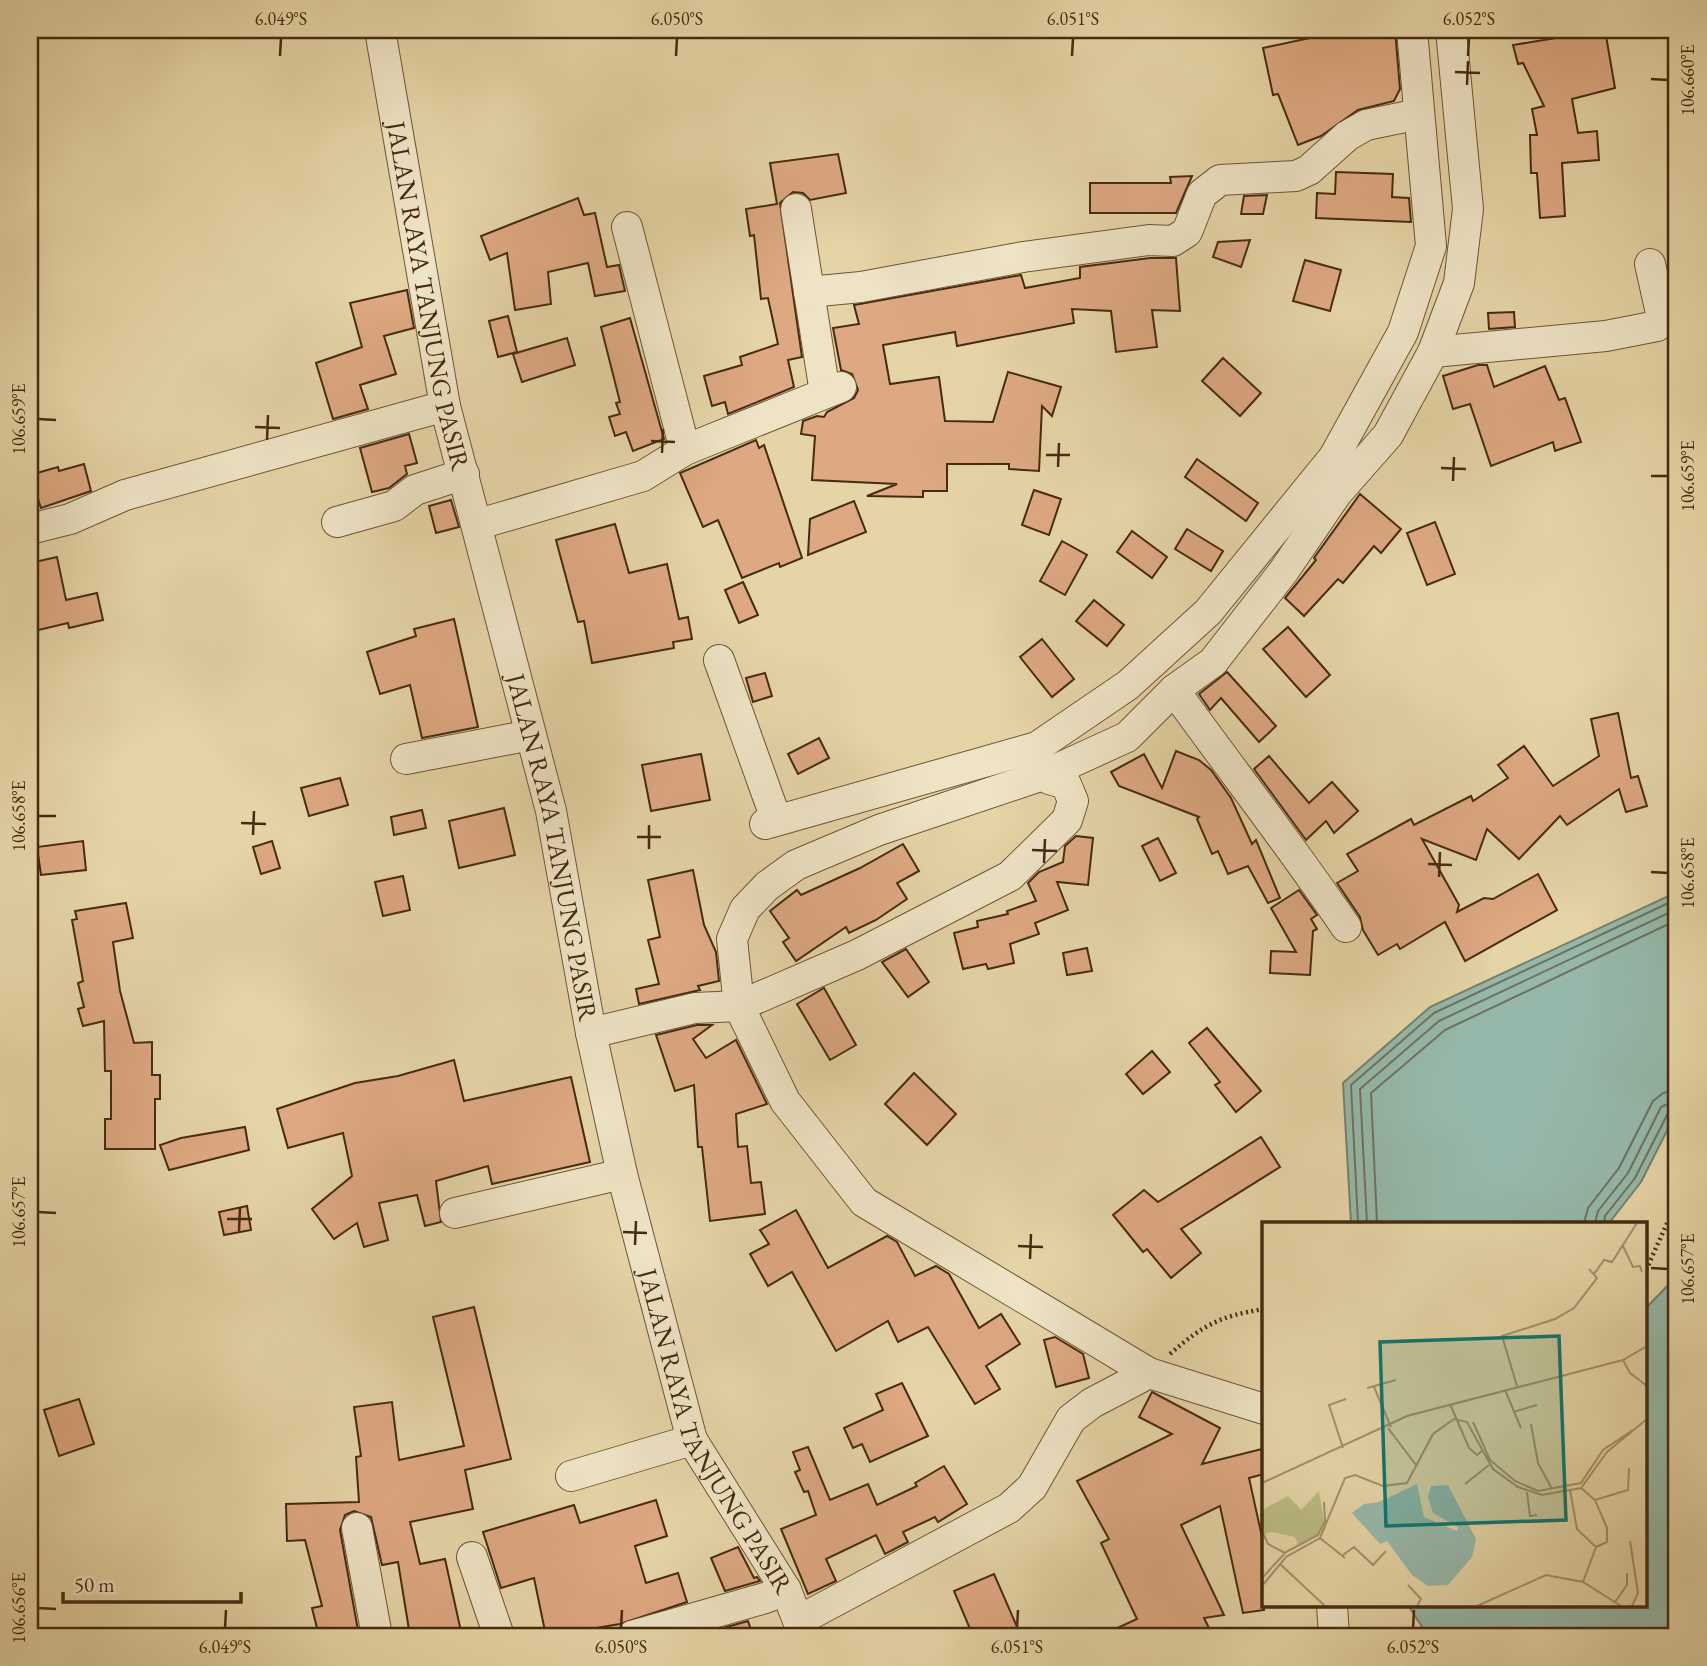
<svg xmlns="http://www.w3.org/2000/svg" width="1707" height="1666" font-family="'EB Garamond',serif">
<rect width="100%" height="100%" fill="#e5d4a6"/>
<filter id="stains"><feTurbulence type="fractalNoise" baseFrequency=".00286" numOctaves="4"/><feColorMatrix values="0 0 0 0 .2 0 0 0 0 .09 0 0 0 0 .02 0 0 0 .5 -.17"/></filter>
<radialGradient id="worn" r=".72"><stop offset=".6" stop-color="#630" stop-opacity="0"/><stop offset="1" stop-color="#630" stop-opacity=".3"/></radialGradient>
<g fill="#96b8aa" stroke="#76806d" stroke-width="2">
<polygon points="1677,892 1677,1111 1641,1182 1609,1223 1351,1223 1343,1083 1430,1007"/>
<polygon points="1677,1276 1677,1636 1428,1636 1408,1605 1646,1605 1646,1308"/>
</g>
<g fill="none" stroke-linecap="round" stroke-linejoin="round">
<g stroke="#6e725e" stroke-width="2">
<polyline points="1358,1223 1351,1085 1434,1013 1677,899"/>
<polyline points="1367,1223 1360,1089 1439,1021 1677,909"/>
<polyline points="1377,1223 1371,1093 1445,1030 1677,920"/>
<polyline points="1584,1223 1588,1208 1619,1168 1653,1101 1663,1093 1677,1090"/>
<polyline points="1595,1223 1598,1211 1628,1173 1661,1107 1677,1100"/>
<polyline points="1604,1223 1605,1216 1635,1178 1668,1113 1677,1109"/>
</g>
</g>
<g fill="#dda882" stroke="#462b11" stroke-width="2">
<polygon points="1307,30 1395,30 1400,89 1394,101 1358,110 1321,136 1298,145 1278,94 1273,95 1263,48 1310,38"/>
<polygon points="1605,30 1615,88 1572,99 1578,133 1597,131 1599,160 1562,163 1565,216 1540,218 1537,173 1531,173 1530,135 1537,135 1532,109 1544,106 1523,63 1518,64 1513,45"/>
<polygon points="838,154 846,193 810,200 803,193 793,192 780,203 802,357 788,360 794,387 728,414 725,402 712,406 704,376 742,365 740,357 778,344 768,298 761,299 754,235 750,236 746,209 777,204 770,163"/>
<polygon points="1336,172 1393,174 1392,197 1409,198 1411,222 1316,218 1317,193 1335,194"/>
<polygon points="1192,176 1176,213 1090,213 1090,183 1171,183 1170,177"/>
<polygon points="1267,195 1263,214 1241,214 1244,196"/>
<polygon points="578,198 584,215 595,213 607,267 619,265 625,291 595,296 588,263 548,272 551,304 515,310 507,253 490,260 481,236"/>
<polygon points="1250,240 1241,267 1213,257 1218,242"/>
<polygon points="1150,258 1176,258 1180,311 1152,310 1157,347 1116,352 1111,311 1072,309 1074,323 957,346 955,332 883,345 890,384 939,377 945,421 993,422 1008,372 1061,387 1052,416 1042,406 1039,471 1009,469 1009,464 947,464 947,491 923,491 923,497 867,496 897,484 812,480 815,436 801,434 803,421 817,416 824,417 827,412 854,398 858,390 852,374 841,370 833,328 859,324 854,305 1021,275 1025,288 1080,278 1080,267"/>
<polygon points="1305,260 1341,270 1330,311 1293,301"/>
<polygon points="407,290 414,328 384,336 396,374 360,385 368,409 333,419 316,363 362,347 350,303"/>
<polygon points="1514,312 1515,327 1489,329 1488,313"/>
<polygon points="508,316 517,352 498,357 489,321"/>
<polygon points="630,318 664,439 633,451 626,432 615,436 609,417 620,414 616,403 620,402 601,327"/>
<polygon points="567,338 575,365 522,382 513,354"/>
<polygon points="1223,358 1261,393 1240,416 1202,381"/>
<polygon points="1478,365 1487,365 1494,387 1545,366 1559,400 1565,398 1581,442 1555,451 1553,442 1491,466 1470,404 1453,409 1443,376"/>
<polygon points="409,434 417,463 405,466 407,474 389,488 372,492 360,448"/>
<polygon points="756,440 759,448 764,445 802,558 780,567 779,563 742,578 718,520 703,527 680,473"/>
<polygon points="1197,459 1258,503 1246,521 1185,477"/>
<polygon points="84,464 91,491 41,508 30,475 58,467 59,471"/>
<polygon points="1034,490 1061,499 1049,535 1022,525"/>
<polygon points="1360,494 1401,529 1381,553 1374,546 1343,583 1338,579 1304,616 1285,598 1316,560 1314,558"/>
<polygon points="451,500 459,527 436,533 429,506"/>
<polygon points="854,501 866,532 808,555 810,519"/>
<polygon points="1435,522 1455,574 1427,585 1407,533"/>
<polygon points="615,524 629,573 667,564 679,619 688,617 692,639 673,642 674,648 592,663 584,621 578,622 556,540"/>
<polygon points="1187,529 1223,551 1211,571 1175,549"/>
<polygon points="1132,531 1167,557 1152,578 1117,552"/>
<polygon points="1062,541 1087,555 1065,595 1040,581"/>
<polygon points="57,557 66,600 97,593 103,620 69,628 68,623 30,632 30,563"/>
<polygon points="743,582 758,615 739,623 725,590"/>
<polygon points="1094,600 1124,625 1107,646 1076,621"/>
<polygon points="454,619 478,727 422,738 410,685 380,694 367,652 416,636 414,629"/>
<polygon points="1288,627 1330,675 1306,697 1263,649"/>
<polygon points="1042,639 1074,679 1052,697 1020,657"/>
<polygon points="1227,672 1276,726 1259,742 1221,698 1210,710 1199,694"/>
<polygon points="765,673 772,696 753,702 746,678"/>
<polygon points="1618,713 1631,778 1638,776 1647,806 1626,812 1619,789 1567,825 1560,816 1519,859 1487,829 1476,860 1422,839 1459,905 1457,912 1484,898 1493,899 1538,874 1557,910 1465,961 1445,922 1400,949 1397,944 1378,955 1363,930 1360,917 1337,883 1358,871 1347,854 1411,819 1414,825 1471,796 1473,801 1508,778 1498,765 1524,746 1553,786 1599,756 1591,719"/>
<polygon points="819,738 829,758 798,774 788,754"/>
<polygon points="1176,751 1199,760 1211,770 1231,798 1252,844 1256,840 1280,898 1268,903 1248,866 1228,874 1218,851 1212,854 1197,819 1199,817 1119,786 1111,772 1144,754 1162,788"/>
<polygon points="701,754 710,800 651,811 642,765"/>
<polygon points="1269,756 1309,803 1332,782 1358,811 1334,833 1326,821 1306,840 1254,769"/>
<polygon points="340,778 348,805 309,816 301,788"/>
<polygon points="504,808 515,855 459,868 449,821"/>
<polygon points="422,810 426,828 394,835 391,817"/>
<polygon points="1076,836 1093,838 1088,885 1057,882 1068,910 1035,923 1039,934 1010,944 1014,963 988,969 986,964 963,969 954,933 978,927 977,921 1008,914 1007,911 1036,901 1028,883 1039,872 1063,862 1065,846"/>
<polygon points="1158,838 1176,873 1160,881 1142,846"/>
<polygon points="83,841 86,870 41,875 37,847"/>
<polygon points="272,841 280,868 261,874 253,847"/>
<polygon points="903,844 919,871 897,883 907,899 876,920 849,933 846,927 796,961 783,942 789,938 770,911 797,890 801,895 860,868"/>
<polygon points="693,870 704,925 716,952 719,981 698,986 700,990 639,1004 636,989 659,984 648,940 660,937 648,880"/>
<polygon points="403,876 410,910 383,916 375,882"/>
<polygon points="1299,890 1317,915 1311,919 1317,929 1313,931 1310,975 1270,973 1271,951 1296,952 1271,908"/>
<polygon points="126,903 133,938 113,942 120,991 134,1043 152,1042 152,1075 160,1075 160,1099 155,1099 155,1149 105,1149 105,1119 111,1119 111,1071 105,1071 104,1021 83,1026 78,1009 84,1007 78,983 83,981 72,920 77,919 75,911"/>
<polygon points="1087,948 1092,971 1067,975 1063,953"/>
<polygon points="906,949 929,982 908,997 882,962"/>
<polygon points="824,988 856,1045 830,1060 797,1004"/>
<polygon points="697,1025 712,1025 693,1039 706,1058 736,1040 767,1104 736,1114 738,1147 747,1146 751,1183 761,1182 765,1214 710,1221 702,1147 698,1147 694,1085 675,1091 656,1035"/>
<polygon points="1207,1028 1261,1091 1236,1112 1215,1085 1220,1082 1189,1043"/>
<polygon points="1152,1051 1170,1072 1143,1094 1126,1074"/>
<polygon points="454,1060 464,1101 571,1077 590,1162 492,1184 488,1166 436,1181 441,1222 425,1226 417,1195 379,1203 388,1240 364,1247 357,1223 334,1239 312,1209 352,1176 343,1133 288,1148 277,1109 355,1083 398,1076"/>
<polygon points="914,1073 956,1114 927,1145 885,1104"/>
<polygon points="245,1127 249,1150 169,1170 160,1145 181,1138"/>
<polygon points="1261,1137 1280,1167 1181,1229 1201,1253 1171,1278 1147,1249 1143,1252 1113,1215 1144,1190 1158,1202"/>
<polygon points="247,1206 251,1230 224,1235 219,1212"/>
<polygon points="796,1210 828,1268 887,1236 897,1242 915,1276 936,1266 949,1274 979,1328 1001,1314 1020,1344 986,1366 1000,1389 975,1404 928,1327 898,1342 888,1321 836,1351 792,1272 768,1286 750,1254 769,1244 760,1230"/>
<polygon points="474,1307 511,1459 465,1470 473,1509 410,1522 420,1564 445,1559 462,1636 410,1636 398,1562 382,1565 371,1517 354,1511 345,1515 340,1530 359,1636 319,1636 312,1608 322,1606 305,1540 287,1541 286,1504 359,1502 356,1457 361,1456 354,1407 392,1402 399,1460 464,1446 433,1317"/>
<polygon points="1055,1337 1083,1354 1089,1378 1056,1387 1044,1340"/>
<polygon points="902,1383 928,1436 870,1462 862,1444 853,1448 844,1428 883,1410 876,1394"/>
<polygon points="1152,1392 1220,1428 1202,1464 1262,1449 1264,1459 1264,1474 1249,1478 1264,1546 1264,1610 1243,1613 1220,1506 1181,1525 1224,1615 1204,1618 1213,1636 1100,1636 1137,1619 1101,1543 1109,1539 1077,1481 1172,1434 1139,1417"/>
<polygon points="79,1399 94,1444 59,1456 44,1410"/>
<polygon points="808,1447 830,1500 868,1484 877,1505 917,1486 915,1483 944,1466 967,1504 938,1522 935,1517 903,1532 908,1542 885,1554 876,1535 826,1559 836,1581 808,1594 781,1529 816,1515 808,1491 804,1492 795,1472 800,1470 793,1452"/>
<polygon points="656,1500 667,1536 635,1546 646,1583 678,1573 687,1602 620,1624 572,1632 573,1636 546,1636 534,1578 501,1588 483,1532 574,1505 580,1523"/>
<polygon points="738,1547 754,1578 757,1577 760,1581 725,1591 711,1558"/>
<polygon points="994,1574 1021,1636 973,1636 954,1591"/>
<polygon points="748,1621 753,1636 695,1636"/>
</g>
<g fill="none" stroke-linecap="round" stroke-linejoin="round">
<g stroke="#6e5536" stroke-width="32">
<g id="minor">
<path id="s1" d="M380 30 445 406 551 811 591 1033 622 1174 692 1440 786 1590 804 1636"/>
<polyline points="796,209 825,393"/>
<polyline points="627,227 685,450"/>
<polyline points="809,292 861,287 1023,257 1149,240 1173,241 1187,232 1202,194 1220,180 1296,176 1309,170 1347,136 1366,125 1419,114"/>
<polyline points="1433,352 1606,336 1657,326 1663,322 1650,264"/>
<polyline points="337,522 394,506 415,490 464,474"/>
<polyline points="479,524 643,476 685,450 841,387"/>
<polyline points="30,529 70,519 125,495 445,406"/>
<polyline points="719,660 776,819"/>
<path d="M1174 690C1231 769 1291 846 1346 927"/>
<polyline points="406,759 531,735"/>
<polyline points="765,824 1037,747 1128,685 1208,612 1334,457 1403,332 1431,246 1412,30"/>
<polyline points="591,1033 695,1008 739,1006 857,955 1010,876 1067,820 1073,801 1066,784 1049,779 1042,763"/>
<polyline points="455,1213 622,1174"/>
<polyline points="1264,1409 1149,1373 864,1202 785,1101 739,1006 732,939 745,909 767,886 796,865 879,830 1046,774 1127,737 1174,690 1213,662 1283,572 1337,493 1388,435 1433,352 1459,283 1468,209 1451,30"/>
<polyline points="571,1476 692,1440"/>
<polyline points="357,1528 377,1636"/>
<polyline points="472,1557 499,1636"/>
<polyline points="1332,1605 1334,1636"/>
<polyline points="798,1621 1009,1508 1032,1487 1071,1419 1092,1403 1149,1373"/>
<polyline points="632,1636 765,1598 786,1590"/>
</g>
</g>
<g stroke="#462b11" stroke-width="4.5" stroke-dasharray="2 3.5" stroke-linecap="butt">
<polyline points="1646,1270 1669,1219 1677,1192"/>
<path d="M1170 1354C1203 1325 1220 1316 1264 1309"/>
</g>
<use href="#minor" stroke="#eee3c5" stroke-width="30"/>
</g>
<path fill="none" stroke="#462b11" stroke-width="2.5" d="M280 56 281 38M676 56 677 38M1072 56 1073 38M1468 56 1469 38M1455 72 1480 73M1651 79 1668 80M1467 85 1468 61M38 419 56 420M255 427 280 428M267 440 268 415M651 441 675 442M662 453 663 429M1046 455H1070M1058 467 1059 443M1441 468 1466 469M1651 476H1668M1453 481 1454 457M38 816H56M241 823 266 824M253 835 254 811M637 837H661M649 849V825M1032 850 1057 851M1044 863 1045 839M1428 864 1452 865M1651 872 1668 873M1439 877 1440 852M38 1212 56 1213M227 1219H252M239 1231 240 1207M623 1232 647 1233M635 1245 636 1221M1018 1246 1043 1247M1030 1259 1031 1234M1651 1268 1668 1269M38 1608 56 1609M225 1628 226 1610M621 1628 622 1610M1017 1628 1018 1610M1413 1628 1414 1610"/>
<g text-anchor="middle" stroke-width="5" stroke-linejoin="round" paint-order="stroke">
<g font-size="26" fill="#462b11" stroke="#eee3c5">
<text dy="9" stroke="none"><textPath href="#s1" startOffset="270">JALAN RAYA TANJUNG PASIR</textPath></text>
<text dy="9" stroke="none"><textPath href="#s1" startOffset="836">JALAN RAYA TANJUNG PASIR</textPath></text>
<text dy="9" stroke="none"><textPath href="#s1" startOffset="1446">JALAN RAYA TANJUNG PASIR</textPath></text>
</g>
</g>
<g transform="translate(1262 1222)">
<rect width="385" height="385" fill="#e5d4a6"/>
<path d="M57 269 62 299 56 314 36 323 33 315 10 310 0 313V288L26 274 39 288Z" fill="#babb83"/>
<path d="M155 262 162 295 195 309 196 305 171 291 166 275 169 264 186 263 214 317 210 335 186 363 166 364 150 353 125 319 118 322 90 291 102 282 117 280Z" fill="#96b8aa"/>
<path fill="none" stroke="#a5906a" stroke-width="2" d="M361 24 371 45 378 44 380 50M332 52 342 38 350 40 375 1M361 138 368 151 385 164M255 164 240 114 293 97 312 86 335 56 327 47M112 165 129 205M105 166 134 158M243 168 259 206M188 182 207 226 215 233 220 229M251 190 275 183M211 200 228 238 253 259 276 269 319 261 341 228 371 208M269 202 276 241 290 267M126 206 154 243M81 226 67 183 84 177M0 261 145 194 361 138 385 124M203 262 227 243M319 266 333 278 345 306V320L334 325M308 268 315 307 334 325 321 360M265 270 268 294 275 293M333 278 366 268 367 246M0 309 6 322 23 331M58 316 83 336M368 319 376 371 370 384M81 333 92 325 111 343 124 329M18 342 63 384M0 356 24 330 56 313 63 299 62 280M146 363 159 377 155 384M0 364 24 335 58 316 83 256 93 253 121 264 145 261 171 212 192 197 205 200 231 247 256 265 280 273 319 266 345 230 385 197M353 380 365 363V351M215 384 284 353 321 360 359 384"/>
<path fill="#0f766e" fill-opacity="0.15" stroke="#0f766e" stroke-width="3.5" d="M297 114 304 298 124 304 118 120Z"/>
<rect width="385" height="385" fill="none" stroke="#462b11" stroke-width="3.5"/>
</g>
<rect width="1707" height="1666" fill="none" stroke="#e5d4a6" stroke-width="77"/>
<path d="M63 1592v10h178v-10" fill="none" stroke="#462b11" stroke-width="3.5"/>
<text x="74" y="1592" font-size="21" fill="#462b11" stroke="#eee3c5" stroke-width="5" paint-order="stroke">50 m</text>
<rect x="38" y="38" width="1630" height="1590" fill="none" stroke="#462b11" stroke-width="2.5"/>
<g font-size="18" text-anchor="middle" fill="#462b11">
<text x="281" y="25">6.049°S</text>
<text x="677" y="25">6.050°S</text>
<text x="1073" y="25">6.051°S</text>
<text x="1469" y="25">6.052°S</text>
<text transform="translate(1688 80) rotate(-90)" y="6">106.660°E</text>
<text transform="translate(19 419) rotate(-90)" y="6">106.659°E</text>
<text transform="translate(1688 476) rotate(-90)" y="6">106.659°E</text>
<text transform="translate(19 816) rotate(-90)" y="6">106.658°E</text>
<text transform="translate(1688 873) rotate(-90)" y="6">106.658°E</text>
<text transform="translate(19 1212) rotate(-90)" y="6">106.657°E</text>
<text transform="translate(1688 1269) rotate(-90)" y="6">106.657°E</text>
<text transform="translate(19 1608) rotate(-90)" y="6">106.656°E</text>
<text x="225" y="1653">6.049°S</text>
<text x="621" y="1653">6.050°S</text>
<text x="1017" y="1653">6.051°S</text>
<text x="1413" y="1653">6.052°S</text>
</g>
<rect width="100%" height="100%" filter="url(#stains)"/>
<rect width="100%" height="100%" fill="url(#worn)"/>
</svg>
